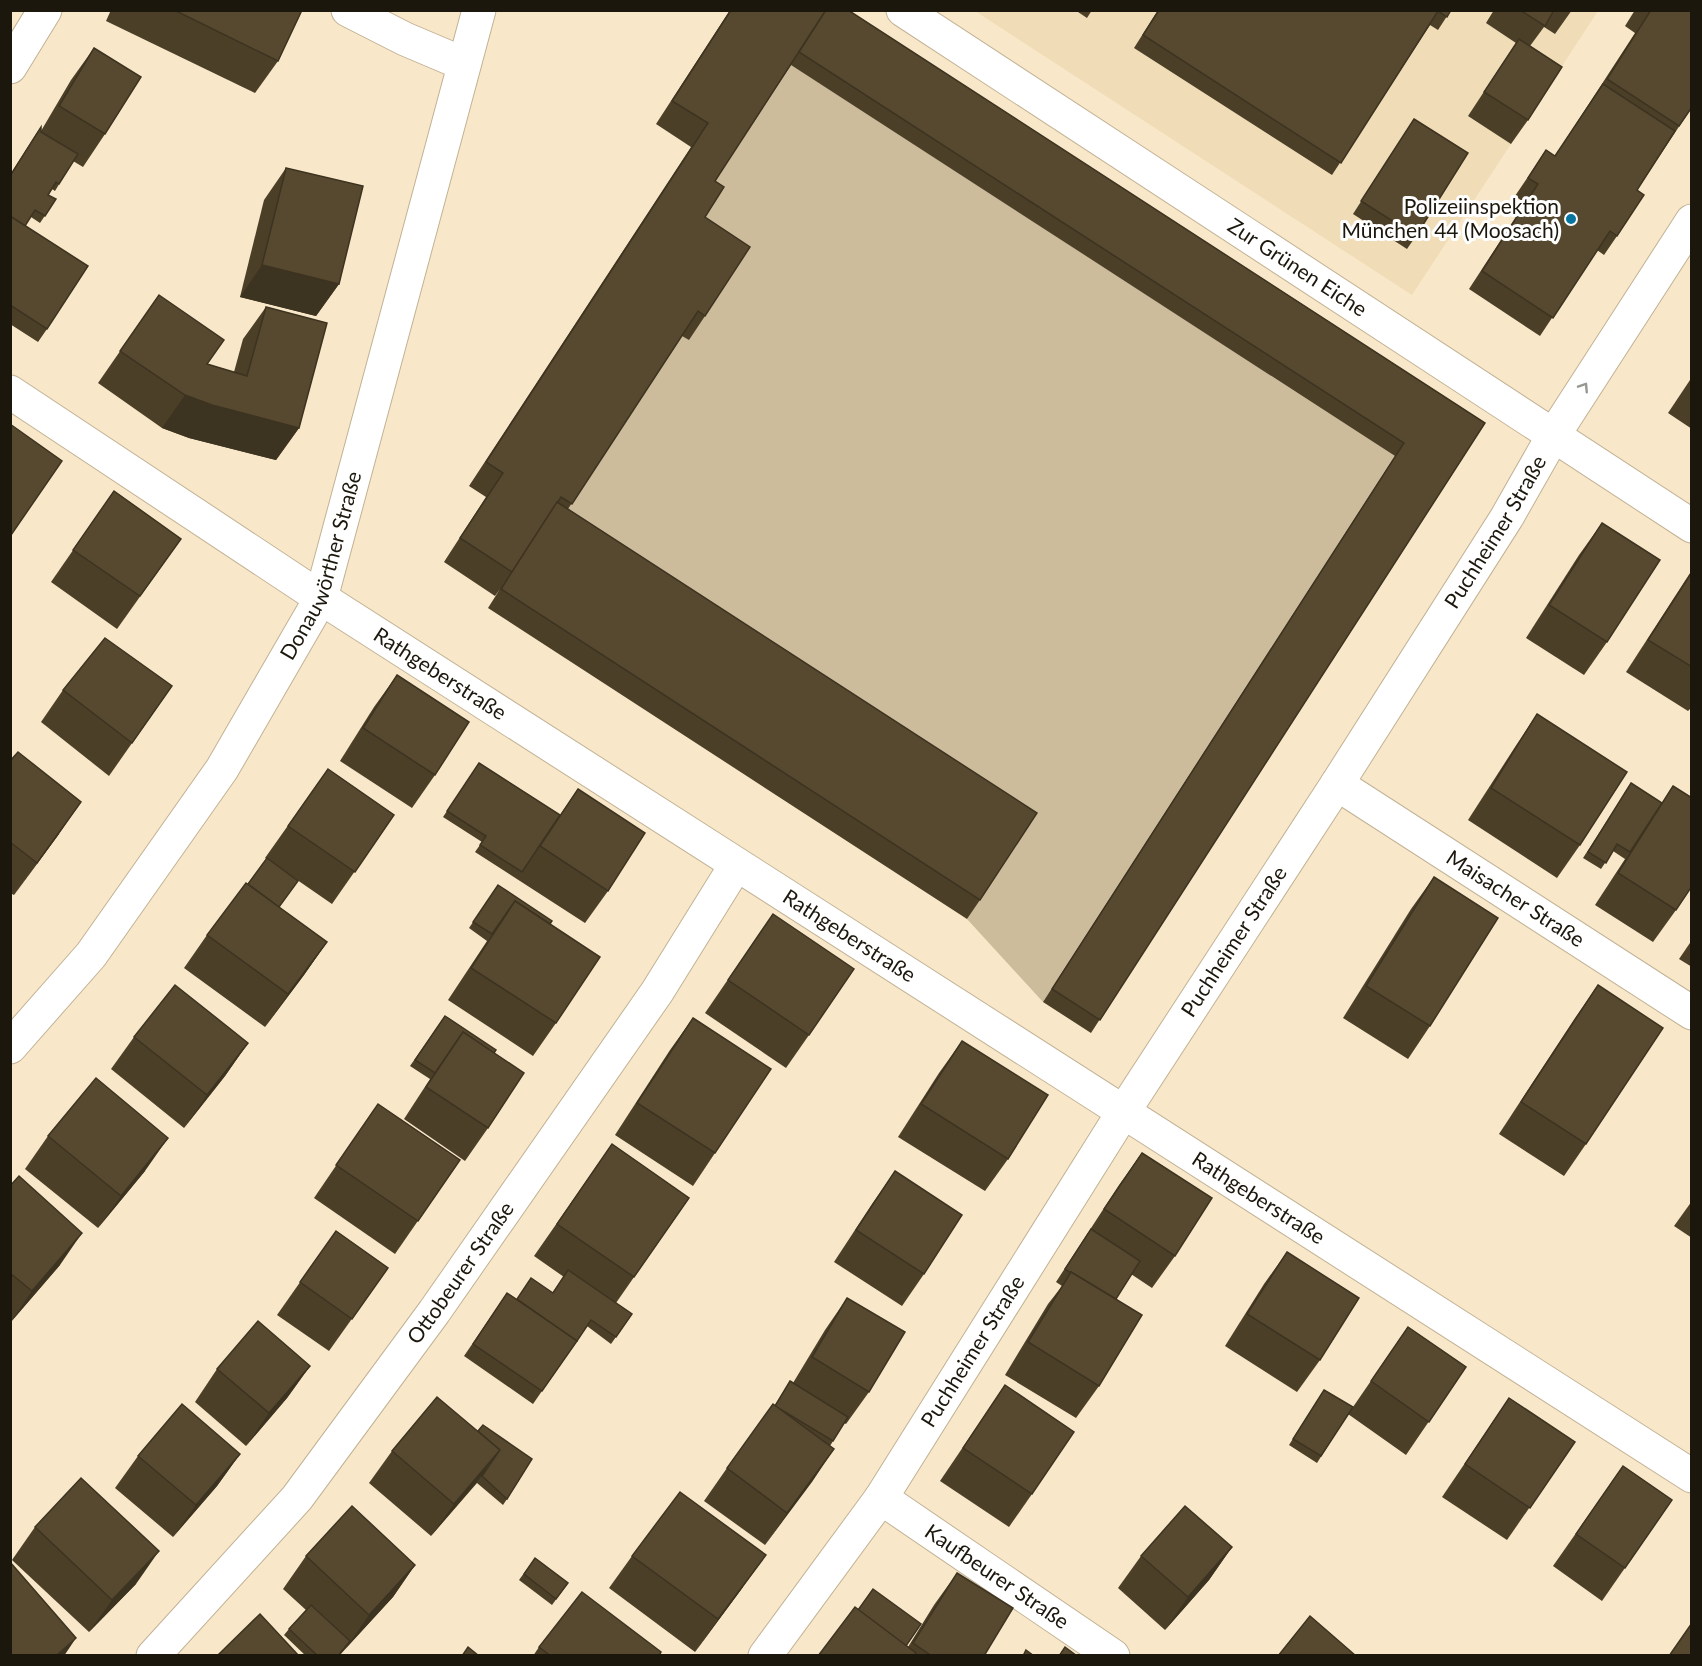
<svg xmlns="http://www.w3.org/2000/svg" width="1702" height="1666" font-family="Lato,sans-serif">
<rect width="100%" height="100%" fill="#f8e8c9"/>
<polygon fill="#f0dcb6" points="975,11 1598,11 1412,295"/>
<polygon fill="#ccbc9c" points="790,64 1395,456 1043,1002 967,919 1023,832 555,528 682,335 688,339 698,205"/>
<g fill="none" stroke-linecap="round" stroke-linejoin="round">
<g stroke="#c2b295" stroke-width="35">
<g id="street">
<polyline points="348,10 405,39 464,64"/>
<path id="s1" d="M903 10 1692 526"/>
<polyline points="10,67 45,10"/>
<path id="s2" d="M10 392 321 598 1692 1476"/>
<path id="s3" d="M1337 784 1692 1013"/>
<path id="s4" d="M881 1498 1113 1656"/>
<path id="s5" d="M153 1656 297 1498 434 1312 657 992 736 865"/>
<path id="s6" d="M765 1656 881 1498 1124 1111 1337 784 1507 517 1553 436 1692 221"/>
</g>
</g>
<g stroke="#c2b295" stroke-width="35">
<g id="secondary">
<path id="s7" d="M10 1047 91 955 222 769 321 598 479 10"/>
</g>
</g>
<use href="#street" stroke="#fff" stroke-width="33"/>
<use href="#secondary" stroke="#fff" stroke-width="33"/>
</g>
<g fill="#4b3f28">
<polygon points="111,10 302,10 278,61 255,93 106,21"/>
<polygon points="730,10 848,10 1485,423 1091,1033 1043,1002 1395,456 791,65 715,181 705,217 705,316 689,340 682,336 568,509 980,900 967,919 488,608 500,589 495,596 444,562 486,497 469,486 691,147 656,124"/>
<polygon points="1075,10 1092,10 1087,18"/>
<polygon points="1158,10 1451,10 1438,30 1430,25 1332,175 1134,48"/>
<polygon points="1494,10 1572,10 1555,34 1544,27 1530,46 1528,120 1511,144 1468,116 1516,43 1486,23"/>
<polygon points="1635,10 1692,10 1692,107 1637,190 1617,236 1604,255 1597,250 1540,336 1469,289 1525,203 1515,196 1546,150 1555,156 1635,33 1625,26"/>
<polygon points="94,48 105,134 83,167 73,161 55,191 52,189 48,195 56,199 40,223 31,217 25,226 47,329 38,342 10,324 10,175 36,134 41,127 41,131 71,80"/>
<polygon points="1414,119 1416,236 1407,249 1353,214"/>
<polygon points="286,168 339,284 316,316 240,297 264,200"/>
<polygon points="159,295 207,364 234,372 243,339 266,307 299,428 276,460 189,438 162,428 98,383"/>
<polygon points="1692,377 1692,429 1668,413"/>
<polygon points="114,491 181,539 117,629 51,582"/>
<polygon points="1602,523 1607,642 1584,675 1526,638 1579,555"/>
<polygon points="1692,570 1692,707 1688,711 1626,672"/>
<polygon points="397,675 435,775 412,808 340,761 374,707"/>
<polygon points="172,686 109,776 41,722 63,690"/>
<polygon points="1537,714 1580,845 1557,878 1468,820 1515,747"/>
<polygon points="10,761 59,834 14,895 10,893"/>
<polygon points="479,763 560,815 578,789 608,891 585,923 475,852 482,842 443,817"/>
<polygon points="328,769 394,815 332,904 290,875 279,907 327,942 304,975 265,1027 184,968 207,935 267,859 265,858"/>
<polygon points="1673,786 1676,910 1653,942 1595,905 1627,856 1625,859 1613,851 1601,869 1583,858 1627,790 1662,803"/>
<polygon points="1434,877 1430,1026 1408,1059 1343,1018 1411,909"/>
<polygon points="498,885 550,924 556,1023 533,1056 448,1000 487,941 469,928"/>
<polygon points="773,914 809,1035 786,1068 705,1013"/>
<polygon points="1692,940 1692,967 1679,959"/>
<polygon points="1598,985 1586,1144 1564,1176 1499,1134 1575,1018"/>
<polygon points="445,1016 494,1053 488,1128 465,1161 404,1119 430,1079 410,1066"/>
<polygon points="693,1018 715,1153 693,1186 615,1135 670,1050"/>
<polygon points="134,1037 248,1043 225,1076 184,1128 111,1069"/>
<polygon points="962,1041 1008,1159 985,1191 898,1137 939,1073"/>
<polygon points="378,1104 460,1160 395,1254 314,1198"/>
<polygon points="48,1136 145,1171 98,1228 25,1169"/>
<polygon points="612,1144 689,1198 616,1303 632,1314 611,1344 587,1326 533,1404 464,1356 507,1293 517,1299 552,1293 564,1277 534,1256"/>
<polygon points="1142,1153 1175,1256 1152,1288 1131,1274 1116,1299 1099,1386 1076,1418 1005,1375 1048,1304 1062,1286 1056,1282 1119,1185"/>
<polygon points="895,1171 924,1274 902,1306 834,1262 872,1204"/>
<polygon points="10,1186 60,1265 10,1323"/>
<polygon points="1692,1201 1692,1238 1674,1226"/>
<polygon points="336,1231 388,1268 329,1351 277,1315"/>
<polygon points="1287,1252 1320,1360 1297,1392 1225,1346 1264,1284"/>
<polygon points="847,1298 869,1392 846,1424 844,1423 830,1446 834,1449 765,1545 704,1501 727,1468 775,1405 790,1381 793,1383 825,1330"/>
<polygon points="1408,1327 1466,1367 1406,1455 1348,1414 1317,1463 1289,1445 1320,1396 1353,1407"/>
<polygon points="310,1366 287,1398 246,1446 195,1402 217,1369"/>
<polygon points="1005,1385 1032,1494 1009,1527 940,1481"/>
<polygon points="437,1397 507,1499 503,1505 477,1483 431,1536 369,1483 392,1451"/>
<polygon points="1509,1398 1575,1442 1507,1540 1442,1497"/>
<polygon points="240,1454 217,1486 173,1537 115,1488 138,1456"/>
<polygon points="1623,1466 1672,1500 1602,1601 1553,1566"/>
<polygon points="35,1527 136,1584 89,1632 12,1560"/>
<polygon points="1232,1547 1209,1580 1165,1630 1118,1588 1141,1556"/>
<polygon points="306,1556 415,1565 393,1597 339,1656 306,1656 284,1635 289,1629 306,1610 283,1589"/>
<polygon points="632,1556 743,1587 695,1652 609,1588"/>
<polygon points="535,1558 568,1583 552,1605 519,1580"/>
<polygon points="957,1573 984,1656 818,1656 906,1646 908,1647 934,1605"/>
<polygon points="539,1647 659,1656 533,1656"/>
</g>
<g fill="#3d3321">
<polygon points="262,265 339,284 316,316 240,297"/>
<polygon points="185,395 299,428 276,460 189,438 162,428"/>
<polygon points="81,802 59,834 14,895 37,863"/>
<polygon points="327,942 304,975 265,1027 288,994"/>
<polygon points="248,1043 225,1076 184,1128 207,1095"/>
<polygon points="168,1138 145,1171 98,1228 121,1196"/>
<polygon points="82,1233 60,1265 10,1323 32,1291"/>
<polygon points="310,1366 287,1398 246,1446 269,1413"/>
<polygon points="834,1449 812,1482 765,1545 787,1513"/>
<polygon points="500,1450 477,1482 431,1536 454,1504"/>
<polygon points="240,1454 217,1486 173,1537 196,1505"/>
<polygon points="1232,1547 1209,1580 1165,1630 1188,1597"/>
<polygon points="159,1551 136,1584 89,1632 112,1600"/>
<polygon points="766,1555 743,1587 695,1652 718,1619"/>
<polygon points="415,1565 393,1597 346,1648 369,1615"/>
<polygon points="76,1638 64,1656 56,1656"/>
</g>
<g fill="#57492f" stroke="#3d3321" stroke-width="1.5">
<polygon points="174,10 302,10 278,61"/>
<polygon points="731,10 826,10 715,181 724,187 705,217 750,247 705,316 698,311 572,504 561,497 512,572 460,538 503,473 486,462 708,123 672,101"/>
<polygon points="826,10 848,10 1485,423 1100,1020 1052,989 1404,443 799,52"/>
<polygon points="1159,10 1451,10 1447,17 1438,11 1341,163 1143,35"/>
<polygon points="1520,10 1554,10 1545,26"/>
<polygon points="1651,10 1692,10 1692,107 1679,126 1607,79"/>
<polygon points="1519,39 1562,67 1528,120 1484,92"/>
<polygon points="94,48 141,77 105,134 59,106"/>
<polygon points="1603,84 1675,131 1637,190 1644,195 1617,236 1610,231 1553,318 1482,271 1538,184 1528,178 1546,150 1555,156"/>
<polygon points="1414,119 1468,153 1416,236 1361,201"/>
<polygon points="41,127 41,132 78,154 59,184 56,182 48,195 56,199 45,216 35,210 25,226 10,216 10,176"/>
<polygon points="286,168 363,186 339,284 262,265"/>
<polygon points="10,216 88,266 47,329 10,305"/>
<polygon points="159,295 224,340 207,364 247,376 266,307 327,323 299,428 212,405 185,395 120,351"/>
<polygon points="10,424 62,461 11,535 10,534"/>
<polygon points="114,491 181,539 140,596 73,550"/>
<polygon points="557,502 1037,813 980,900 501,589"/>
<polygon points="1602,523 1660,560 1607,642 1549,605"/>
<polygon points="1692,572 1692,667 1648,640"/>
<polygon points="105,638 172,686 132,743 63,690"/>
<polygon points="397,675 469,722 435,775 363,728"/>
<polygon points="1537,714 1627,772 1580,845 1491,788"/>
<polygon points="18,752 81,802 37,863 10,842 10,761"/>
<polygon points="479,763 560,815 522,872 480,845 486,836 447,811"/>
<polygon points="328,769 394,815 355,872 288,826"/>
<polygon points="1631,783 1662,803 1630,852 1617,844 1606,863 1588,852"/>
<polygon points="1673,786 1692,798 1692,886 1676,910 1618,873"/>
<polygon points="578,789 645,833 608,891 540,846"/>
<polygon points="267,858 298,881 279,907 248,884"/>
<polygon points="1434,877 1498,918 1430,1026 1366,986"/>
<polygon points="246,883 327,942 288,994 207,935"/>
<polygon points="498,885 552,921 550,924 515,901 492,934 473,922"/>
<polygon points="515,901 600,957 556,1023 471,968"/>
<polygon points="773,914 854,969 809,1035 728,980"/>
<polygon points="175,985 248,1043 207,1095 134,1037"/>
<polygon points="1598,985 1663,1028 1586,1144 1521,1102"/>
<polygon points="445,1016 496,1050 494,1053 463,1032 435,1073 415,1060"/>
<polygon points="693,1018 771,1069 715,1153 637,1103"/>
<polygon points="463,1032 524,1073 488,1128 426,1087"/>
<polygon points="962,1041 1048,1095 1008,1159 921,1104"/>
<polygon points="96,1078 168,1138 121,1196 48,1136"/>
<polygon points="378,1104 460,1160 418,1221 336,1165"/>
<polygon points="612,1144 689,1198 634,1277 557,1224"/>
<polygon points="1142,1153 1212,1198 1175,1256 1104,1209"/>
<polygon points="895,1171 962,1215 924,1274 856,1230"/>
<polygon points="19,1176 82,1233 32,1291 10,1273 10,1186"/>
<polygon points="1091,1229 1140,1261 1116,1299 1071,1272 1071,1273 1065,1269"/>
<polygon points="336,1231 388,1268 352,1319 300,1282"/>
<polygon points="1287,1252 1359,1298 1320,1360 1247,1314"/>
<polygon points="568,1270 632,1314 616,1337 591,1320 577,1341 517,1299 531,1278 553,1293"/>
<polygon points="1071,1272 1142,1315 1099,1386 1028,1342"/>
<polygon points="507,1293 577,1341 542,1391 473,1344"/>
<polygon points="847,1298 905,1332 869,1392 812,1357"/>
<polygon points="258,1321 310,1366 269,1413 217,1369"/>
<polygon points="1408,1327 1466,1367 1429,1422 1371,1381"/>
<polygon points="790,1381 848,1417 833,1441 775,1406"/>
<polygon points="1005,1385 1074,1432 1032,1494 963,1448"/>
<polygon points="1324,1390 1353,1407 1321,1456 1293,1439"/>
<polygon points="437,1397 500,1450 454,1504 392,1451"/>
<polygon points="1509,1398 1575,1442 1530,1508 1465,1464"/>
<polygon points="182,1404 240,1454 196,1505 138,1456"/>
<polygon points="773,1404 834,1449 787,1513 727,1468"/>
<polygon points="483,1425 532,1459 507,1499 482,1476 500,1450 478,1431"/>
<polygon points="1623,1466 1672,1500 1625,1568 1576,1534"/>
<polygon points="81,1478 159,1551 112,1600 35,1527"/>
<polygon points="680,1492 766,1555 718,1619 632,1556"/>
<polygon points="352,1506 415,1565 369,1615 306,1556"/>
<polygon points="1185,1506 1232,1547 1188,1597 1141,1556"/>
<polygon points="535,1558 568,1583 556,1599 524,1574"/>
<polygon points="10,1562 76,1638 56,1656 10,1656"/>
<polygon points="957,1573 1013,1608 984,1656 932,1656 913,1643"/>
<polygon points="873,1589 921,1624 906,1646 858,1610"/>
<polygon points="582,1592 661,1652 659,1656 551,1656 539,1647"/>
<polygon points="311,1605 350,1641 338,1656 318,1656 289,1629"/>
<polygon points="855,1607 916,1653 914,1656 818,1656"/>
<polygon points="260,1614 299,1656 217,1656"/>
<polygon points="1310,1616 1356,1656 1278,1656"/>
<polygon points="1692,1623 1692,1656 1669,1656"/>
<polygon points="468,1647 479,1656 462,1656"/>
<polygon points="1065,1647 1077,1656 1059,1656"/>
<polygon points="1026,1650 1034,1656 1023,1656"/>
</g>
<defs><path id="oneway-chevron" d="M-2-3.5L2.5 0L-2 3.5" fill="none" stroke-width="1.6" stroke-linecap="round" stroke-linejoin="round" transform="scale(1.5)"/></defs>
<use stroke="#999792" href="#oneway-chevron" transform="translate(1584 387) rotate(-57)"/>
<circle fill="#0775a0" stroke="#fff" stroke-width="2" cx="1571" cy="219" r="6"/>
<g text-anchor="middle" stroke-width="6" stroke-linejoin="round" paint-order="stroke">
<g font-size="21" fill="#1c170c" stroke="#fff" text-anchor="end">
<text x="1559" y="214">Polizeiinspektion<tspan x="1559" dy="24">München 44 (Moosach)</tspan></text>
</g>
<g font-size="21" fill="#1c170c" stroke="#fff">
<text dy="7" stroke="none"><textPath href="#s1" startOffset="471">Zur Grünen Eiche</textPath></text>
<text dy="7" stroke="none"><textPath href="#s6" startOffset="1341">Puchheimer Straße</textPath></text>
<text dy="7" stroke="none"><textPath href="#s7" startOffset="578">Donauwörther Straße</textPath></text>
<text dy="7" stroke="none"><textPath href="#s2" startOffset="514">Rathgeberstraße</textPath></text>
<text dy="7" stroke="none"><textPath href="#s3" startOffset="212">Maisacher Straße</textPath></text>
<text dy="7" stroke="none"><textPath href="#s2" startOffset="1000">Rathgeberstraße</textPath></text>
<text dy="7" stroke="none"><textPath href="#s6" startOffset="855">Puchheimer Straße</textPath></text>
<text dy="7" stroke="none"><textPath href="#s2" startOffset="1486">Rathgeberstraße</textPath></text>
<text dy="7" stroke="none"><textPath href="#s5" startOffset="492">Ottobeurer Straße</textPath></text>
<text dy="7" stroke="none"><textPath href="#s6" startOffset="369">Puchheimer Straße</textPath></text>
<text dy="7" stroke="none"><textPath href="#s4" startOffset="140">Kaufbeurer Straße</textPath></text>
</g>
</g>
<rect width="1702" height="1666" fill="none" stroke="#1c170c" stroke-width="24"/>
</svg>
